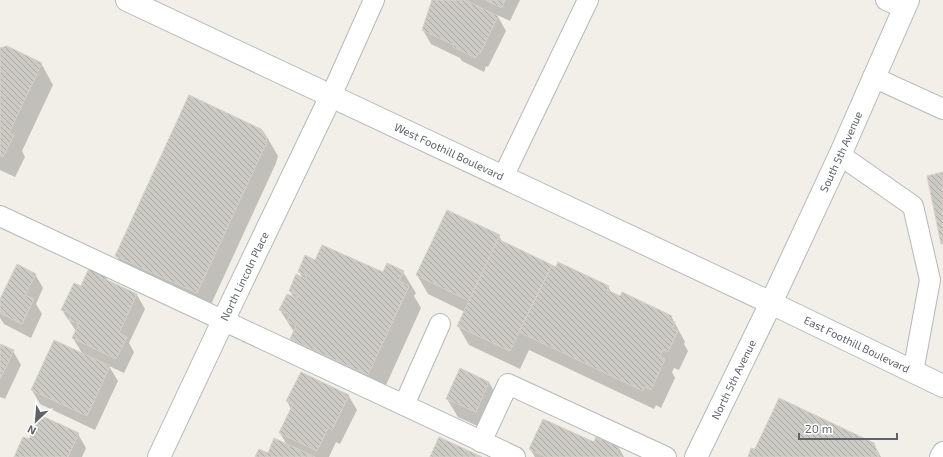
<svg xmlns="http://www.w3.org/2000/svg" width="943" height="457" font-family="'Exo 2',sans-serif">
<defs>
<pattern id="building-back-hatch" width="6" height="6" patternUnits="userSpaceOnUse"><rect width="6" height="6" fill="#cccac5"/><path d="M-1 5l2 2M0 0l6 6M5-1l2 2" fill="none" stroke="#a9a8a4"/></pattern>
</defs>
<rect width="100%" height="100%" fill="#f1efe8"/>
<g fill="#0003">
<polygon points="433,0 520,0 510,21 497,15 506,31 488,67 486,66 484,72 462,61 460,58 431,44 423,30"/>
<polygon points="0,49 41,63 53,85 22,151 25,157 15,177 0,170"/>
<polygon points="267,137 278,156 276,163 208,311 127,274 116,255"/>
<polygon points="499,236 503,243 556,268 608,287 612,293 671,316 685,342 684,344 688,351 679,370 674,368 672,372 675,378 661,408 656,405 654,409 529,350 520,369 469,345 458,326 465,312 428,294 417,275"/>
<polygon points="316,261 383,274 403,272 416,293 414,296 421,308 381,396 303,360 291,339 294,332 280,310 294,298 290,291 303,278 299,272"/>
<polygon points="89,270 106,277 108,281 137,295 145,309 129,343 134,352 124,373 109,366 118,381 95,430 40,404 32,390 82,353 73,338 76,331 62,310 81,287"/>
<polygon points="35,274 43,288 36,304 42,314 31,338 4,324 0,318 0,301"/>
<polygon points="0,345 13,351 21,365 5,399 0,397"/>
<polygon points="489,382 499,401 486,430 458,417 447,399"/>
<polygon points="348,395 357,410 340,444 336,442 329,457 256,457 268,455 287,445 280,433 291,409 287,401"/>
<polygon points="78,434 86,448 82,457 15,457 30,440"/>
<polygon points="597,438 619,448 624,457 535,457 530,449 594,444"/>
<polygon points="874,444 881,457 749,457"/>
</g>
<g fill="url(#building-back-hatch)" stroke="#d6d1c6">
<polygon points="432,0 465,0 498,16 480,54 478,53 476,58 453,47 454,45 422,30"/>
<polygon points="485,0 505,0 502,8"/>
<polygon points="7,46 42,63 9,133 14,135 3,157 0,155 0,48"/>
<polygon points="189,95 261,129 267,137 266,144 197,293 115,256"/>
<polygon points="943,172 943,244 941,244 927,176"/>
<polygon points="447,210 500,235 469,301 416,275"/>
<polygon points="498,239 552,265 510,351 457,326"/>
<polygon points="322,245 383,272 387,263 404,271 399,281 409,286 368,375 290,339 296,326 287,321 290,315 279,310 287,294 297,298 298,295 289,291 296,274 306,279 307,276 298,272 305,255 315,260"/>
<polygon points="558,262 609,286 607,290 620,296 622,292 672,316 669,320 675,322 672,329 678,331 668,352 663,350 660,356 665,359 651,390 645,387 643,391 519,332 552,265 556,267"/>
<polygon points="17,264 36,274 25,295 34,299 22,324 0,313 0,299"/>
<polygon points="89,268 106,276 105,279 137,294 119,333 127,337 116,359 72,338 79,324 69,320 71,314 61,310 74,283 81,286"/>
<polygon points="54,340 110,366 87,416 31,390"/>
<polygon points="0,344 14,350 0,379"/>
<polygon points="460,368 489,382 476,412 446,399"/>
<polygon points="301,372 349,395 332,430 328,428 317,451 279,433 293,404 286,401"/>
<polygon points="779,398 874,443 879,457 748,457 751,448 755,449"/>
<polygon points="40,415 79,433 68,457 14,457 23,437 29,439"/>
<polygon points="543,419 594,442 596,437 619,447 617,453 622,457 546,457 529,449"/>
<polygon points="439,437 482,457 430,457"/>
<polygon points="274,438 315,457 255,457 259,449 268,453"/>
</g>
<g fill="none" stroke-linecap="round" stroke-linejoin="round">
<g stroke="#b5b8bc" stroke-width="22">
<g id="service">
<polyline points="886,0 904,8"/>
<polyline points="873,77 943,109"/>
<polyline points="331,96 374,0"/>
<polyline points="840,155 913,206 930,280 913,372"/>
<polyline points="503,177 588,0"/>
<polyline points="0,216 515,457"/>
<polyline points="404,405 440,324"/>
<polyline points="481,442 508,384 666,457"/>
<polyline points="940,457 943,452"/>
</g>
</g>
<g stroke="#b5b8bc" stroke-width="24">
<g id="minor">
<path id="s1" d="M159 457 223 321 331 96"/>
<path id="s2" d="M696 457 771 303 840 155 908 0"/>
</g>
</g>
<g stroke="#b6babf" stroke-width="24">
<g id="secondary">
<path id="s3" d="M127 0 771 303 943 386"/>
</g>
</g>
<use href="#service" stroke="#fff" stroke-width="20"/>
<use href="#minor" stroke="#fff" stroke-width="22"/>
<use href="#secondary" stroke="#fff" stroke-width="22"/>
</g>
<g text-anchor="middle" stroke-width="3" stroke-linejoin="round" paint-order="stroke">
<g font-size="11" fill="#5f6368" stroke="#fff">
<text dy="4" stroke="none"><textPath href="#s3" startOffset="356">West Foothill Boulevard</textPath></text>
<text dy="4" stroke="none"><textPath href="#s2" startOffset="338">South 5th Avenue</textPath></text>
<text dy="4" stroke="none"><textPath href="#s1" startOffset="200">North Lincoln Place</textPath></text>
<text dy="4" stroke="none"><textPath href="#s3" startOffset="807">East Foothill Boulevard</textPath></text>
<text dy="4" stroke="none"><textPath href="#s2" startOffset="86">North 5th Avenue</textPath></text>
</g>
</g>
<g transform="translate(36 421) rotate(206)" stroke="#ffffff" stroke-width="3" paint-order="stroke">
<path d="M0-3L7 15L0 10L-7 15Z" fill="#5f6368"/>
<text y="-6" font-size="11" font-weight="bold" text-anchor="middle" fill="#5f6368">N</text>
</g>
<path d="M799 433v6h98v-6" fill="none" stroke="#5f6368" stroke-width="2"/>
<text x="805" y="433" font-size="12" fill="#5f6368" stroke="#ffffff" stroke-width="3" paint-order="stroke">20 m</text>
</svg>
